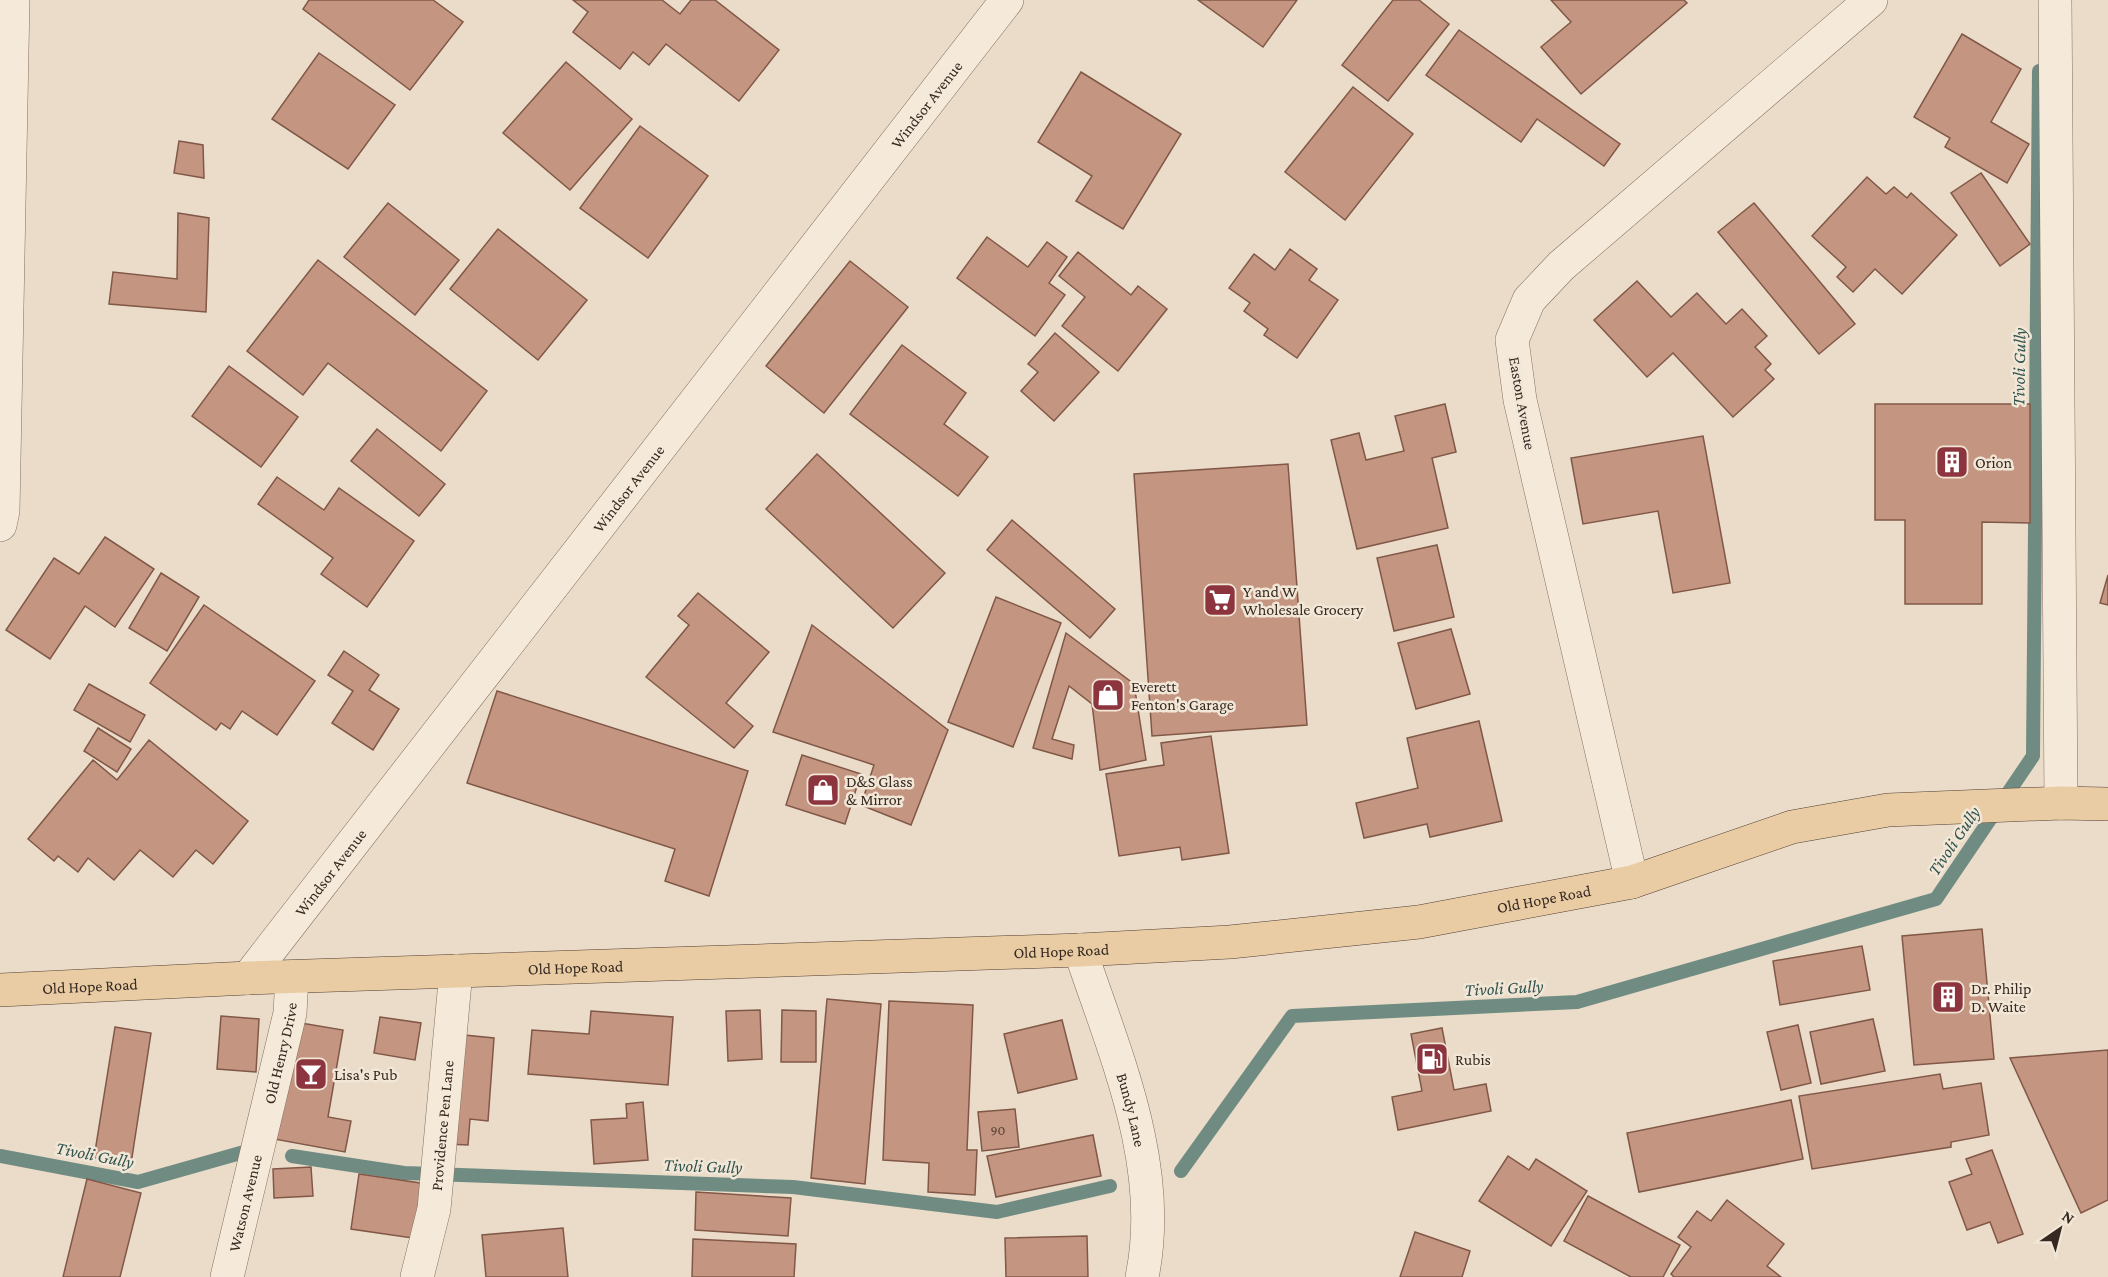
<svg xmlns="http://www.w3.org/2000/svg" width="2108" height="1277" font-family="'Crimson Pro',serif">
<rect width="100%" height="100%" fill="#eadcc8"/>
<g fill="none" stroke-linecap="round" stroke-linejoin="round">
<g stroke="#708c82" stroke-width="14">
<polyline points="0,1156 138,1182 251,1150"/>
<polyline points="292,1156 404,1173 793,1187 997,1212 1110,1186"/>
<polyline points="1181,1171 1292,1016 1577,1002 1936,899 2033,756 2039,71"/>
</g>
</g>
<g fill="#c49682" stroke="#815847" stroke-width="1.5">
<polygon points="309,0 433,0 463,22 410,90 303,9"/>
<polygon points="573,0 662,0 680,14 691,0 715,0 779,50 739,101 666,44 649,65 633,52 620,69 573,32 588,12"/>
<polygon points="1198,0 1297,0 1263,47"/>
<polygon points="1393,0 1419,0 1449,24 1388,101 1342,65"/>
<polygon points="1551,0 1684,0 1687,3 1581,94 1541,47 1571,22"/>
<polygon points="1459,30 1620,144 1604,166 1537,119 1521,142 1426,75"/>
<polygon points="1962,34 2021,69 1991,122 2029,144 2007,183 1945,147 1950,138 1914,117"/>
<polygon points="319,53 395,105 348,169 272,119"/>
<polygon points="566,62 632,119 570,190 503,133"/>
<polygon points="1081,72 1181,134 1123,229 1076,201 1092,176 1038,142"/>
<polygon points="1353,87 1413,134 1345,220 1285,172"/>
<polygon points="640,126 708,176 648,258 580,208"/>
<polygon points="179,141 203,145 204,178 174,173"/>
<polygon points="1981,173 2030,244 2000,266 1951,193"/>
<polygon points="1867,177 1886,194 1894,187 1907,198 1911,193 1957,235 1902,294 1875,269 1853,292 1837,277 1846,267 1812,236"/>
<polygon points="388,203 459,260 415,315 344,257"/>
<polygon points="1754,203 1855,324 1819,354 1718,232"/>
<polygon points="178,213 209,218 206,312 109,304 113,272 177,279"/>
<polygon points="498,229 587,300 538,360 450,289"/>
<polygon points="987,237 1028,267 1047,242 1067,257 1049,283 1065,295 1035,336 957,278"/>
<polygon points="1290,249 1317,269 1309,280 1338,300 1297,358 1264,335 1268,329 1244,311 1250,303 1229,288 1254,254 1275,270"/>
<polygon points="1078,252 1131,295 1138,286 1167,309 1118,371 1062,326 1085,297 1059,276"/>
<polygon points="318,260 487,391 441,451 328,363 303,395 247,351"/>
<polygon points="850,261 908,307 824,413 766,366"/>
<polygon points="1637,281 1671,317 1697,293 1726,324 1742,309 1767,336 1755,347 1771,364 1765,370 1774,379 1733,417 1673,353 1647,377 1594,320"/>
<polygon points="1055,333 1099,372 1054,421 1021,391 1038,372 1028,364"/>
<polygon points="902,345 966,393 944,424 988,457 958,496 850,414"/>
<polygon points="229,366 298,417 261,467 192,416"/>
<polygon points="1445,404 1456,452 1432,458 1448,528 1357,549 1331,440 1359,433 1366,460 1404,451 1395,416"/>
<polygon points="1875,404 2030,404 2030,523 1982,522 1982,604 1905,604 1905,520 1875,520"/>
<polygon points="377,429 445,484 419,516 351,461"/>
<polygon points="1703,436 1730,583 1673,593 1658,511 1583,524 1571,458"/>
<polygon points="817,454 945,573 893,628 766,509"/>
<polygon points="1288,464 1307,725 1152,736 1134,474"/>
<polygon points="277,477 324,510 339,488 414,541 367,607 321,574 333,558 258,504"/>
<polygon points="1012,520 1115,609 1090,638 987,550"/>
<polygon points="105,537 154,569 115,627 85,606 50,659 6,630 54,558 79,574"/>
<polygon points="1437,545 1454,617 1394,631 1377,558"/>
<polygon points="161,573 199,597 167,651 129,628"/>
<polygon points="2108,575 2108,605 2100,603"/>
<polygon points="698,593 769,652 726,703 753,726 734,748 646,677 689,625 678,616"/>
<polygon points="996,597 1061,623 1013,747 948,722"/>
<polygon points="204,605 315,681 277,735 242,711 230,729 221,723 216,730 150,683"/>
<polygon points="812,625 948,730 911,825 861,805 874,765 773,732"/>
<polygon points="1451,629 1470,694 1416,709 1398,643"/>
<polygon points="1066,633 1134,684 1146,760 1100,770 1092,704 1069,686 1052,739 1074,745 1072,759 1033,748"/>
<polygon points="344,651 379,675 369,690 399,709 373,750 332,723 353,691 328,675"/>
<polygon points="89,684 145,715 130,742 74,710"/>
<polygon points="497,691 748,771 709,896 665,881 675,849 467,783"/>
<polygon points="1479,721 1502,821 1430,837 1427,824 1364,838 1356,803 1418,788 1407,738"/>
<polygon points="98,728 131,749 117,772 84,751"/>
<polygon points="1211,736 1229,853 1182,860 1180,847 1119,856 1106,774 1164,765 1161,743"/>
<polygon points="149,740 248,821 213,864 196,850 173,877 140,850 114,880 88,858 78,872 58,856 54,861 28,839 93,760 117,780"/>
<polygon points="802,755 861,774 845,824 786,805"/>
<polygon points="1982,929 1994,1059 1914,1065 1902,936"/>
<polygon points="1862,946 1870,990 1780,1005 1773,961"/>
<polygon points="827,999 881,1004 865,1184 811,1178"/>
<polygon points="889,1001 973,1005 967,1150 977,1150 975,1195 928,1192 929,1163 883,1160"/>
<polygon points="760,1010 762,1059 728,1061 726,1011"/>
<polygon points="782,1010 816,1011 816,1062 781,1062"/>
<polygon points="591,1011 673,1017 668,1085 528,1074 532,1030 589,1034"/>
<polygon points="221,1016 259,1019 256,1072 217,1069"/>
<polygon points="380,1017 421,1023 415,1060 374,1053"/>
<polygon points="1873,1019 1885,1071 1821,1084 1810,1032"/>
<polygon points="1062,1020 1077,1079 1018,1093 1004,1034"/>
<polygon points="295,1022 343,1030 328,1117 351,1121 345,1152 274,1139"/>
<polygon points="1798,1025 1811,1083 1781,1090 1767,1032"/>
<polygon points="115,1027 151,1033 131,1164 94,1158"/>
<polygon points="1442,1028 1454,1090 1486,1084 1491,1111 1398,1130 1392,1097 1422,1091 1411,1034"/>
<polygon points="454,1034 494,1038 488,1121 470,1119 468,1145 447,1144"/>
<polygon points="2108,1050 2108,1200 2081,1213 2010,1058"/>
<polygon points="1940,1074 1943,1089 1981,1083 1989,1135 1951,1142 1951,1147 1812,1169 1799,1096"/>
<polygon points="1791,1100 1803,1159 1639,1192 1627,1133"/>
<polygon points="643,1102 648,1160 594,1164 591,1120 627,1118 626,1104"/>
<polygon points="1015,1109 1019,1147 982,1151 978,1112"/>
<polygon points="1093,1135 1101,1176 996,1197 987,1156"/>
<polygon points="1992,1150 2023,1234 1998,1243 1990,1222 1967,1230 1949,1182 1972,1174 1966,1159"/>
<polygon points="1508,1156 1529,1170 1536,1159 1587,1191 1551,1246 1479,1201"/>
<polygon points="311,1167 313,1196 274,1198 273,1169"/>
<polygon points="359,1174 427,1184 419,1239 351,1229"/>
<polygon points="87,1179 141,1193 120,1277 63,1277"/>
<polygon points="696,1192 791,1198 788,1236 695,1230"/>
<polygon points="1588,1196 1680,1245 1663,1277 1631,1277 1564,1241"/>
<polygon points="1727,1200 1784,1244 1767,1266 1781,1277 1674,1277 1671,1274 1691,1247 1678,1237 1697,1211 1711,1221"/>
<polygon points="563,1228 568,1277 486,1277 482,1235"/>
<polygon points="1415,1232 1470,1251 1462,1277 1400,1277"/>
<polygon points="1087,1236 1088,1277 1006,1277 1005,1238"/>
<polygon points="693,1239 796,1244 794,1277 692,1277"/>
</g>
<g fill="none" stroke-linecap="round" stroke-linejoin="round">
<g stroke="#846f5f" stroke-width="34">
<g id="minor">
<polyline points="2055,1 2061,803"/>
<polyline points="0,525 3,511 13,0"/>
<polyline points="1632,882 1520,400 1512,340 1529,300 1561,266 1871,0"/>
<path id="s1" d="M1080 950C1115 1054 1165 1166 1142 1277"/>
<path id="s2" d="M248 978 1007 0"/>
<path id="s3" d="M227 1277 290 1013 292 977"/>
<path id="s4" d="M417 1277 434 1209 456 971"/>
</g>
</g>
<g stroke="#523e32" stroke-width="34">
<g id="major">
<path id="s5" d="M0 990 248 978 1080 950 1230 942 1419 922 1632 882 1792 827 1888 810 2061 803 2108 804"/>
</g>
</g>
<use href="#minor" stroke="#f5eada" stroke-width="33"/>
<use href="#major" stroke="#e9cca4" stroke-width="33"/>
</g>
<defs>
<g id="building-square" transform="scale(1.725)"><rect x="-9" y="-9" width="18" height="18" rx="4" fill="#8d353f" stroke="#f2e7d7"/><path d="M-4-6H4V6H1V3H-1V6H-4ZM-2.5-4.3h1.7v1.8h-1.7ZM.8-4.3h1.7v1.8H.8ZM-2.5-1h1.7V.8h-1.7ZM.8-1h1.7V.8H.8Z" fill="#fff"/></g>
<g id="supermarket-square" transform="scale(1.725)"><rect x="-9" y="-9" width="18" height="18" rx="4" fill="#8d353f" stroke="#f2e7d7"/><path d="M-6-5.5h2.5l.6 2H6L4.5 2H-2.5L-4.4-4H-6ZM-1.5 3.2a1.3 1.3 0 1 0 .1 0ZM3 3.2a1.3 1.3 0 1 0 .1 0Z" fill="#fff"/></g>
<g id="shop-square" transform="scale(1.725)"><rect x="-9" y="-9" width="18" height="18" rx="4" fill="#8d353f" stroke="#f2e7d7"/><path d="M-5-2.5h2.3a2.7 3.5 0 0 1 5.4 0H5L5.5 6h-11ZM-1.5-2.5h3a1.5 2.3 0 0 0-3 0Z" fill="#fff"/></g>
<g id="fuel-square" transform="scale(1.725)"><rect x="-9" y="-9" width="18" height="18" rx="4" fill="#8d353f" stroke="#f2e7d7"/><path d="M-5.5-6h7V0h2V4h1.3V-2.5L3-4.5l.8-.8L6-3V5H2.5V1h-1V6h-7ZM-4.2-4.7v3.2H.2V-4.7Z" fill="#fff"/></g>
<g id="bar-square" transform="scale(1.725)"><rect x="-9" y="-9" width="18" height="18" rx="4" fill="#8d353f" stroke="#f2e7d7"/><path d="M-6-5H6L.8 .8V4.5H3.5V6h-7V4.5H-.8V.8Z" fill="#fff"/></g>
</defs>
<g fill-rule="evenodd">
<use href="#building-square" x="1952" y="462"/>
<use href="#supermarket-square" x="1220" y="600"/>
<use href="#shop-square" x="1108" y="695"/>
<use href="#shop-square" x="823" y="790"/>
<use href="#building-square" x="1948" y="997"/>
<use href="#fuel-square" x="1432" y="1059"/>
<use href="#bar-square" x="311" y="1074"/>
</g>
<g text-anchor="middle" stroke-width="5" stroke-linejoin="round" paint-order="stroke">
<g font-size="14" fill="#5a4439">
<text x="998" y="1135">90</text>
</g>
<g font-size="16" fill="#362921" stroke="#f2e7d7">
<text dy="6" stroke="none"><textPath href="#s2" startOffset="1106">Windsor Avenue</textPath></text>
<text transform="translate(1523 403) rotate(80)" y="6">Easton Avenue</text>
<text dy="6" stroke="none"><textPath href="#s2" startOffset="620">Windsor Avenue</textPath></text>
<text dy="6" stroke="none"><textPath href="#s2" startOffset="134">Windsor Avenue</textPath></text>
<text dy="6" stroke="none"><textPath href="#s5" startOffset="1548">Old Hope Road</textPath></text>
<text dy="6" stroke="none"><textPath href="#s5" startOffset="1062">Old Hope Road</textPath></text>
<text dy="6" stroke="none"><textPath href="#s5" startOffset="576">Old Hope Road</textPath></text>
<text dy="6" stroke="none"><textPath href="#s5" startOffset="90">Old Hope Road</textPath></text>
<text dy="6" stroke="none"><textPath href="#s3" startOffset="230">Old Henry Drive</textPath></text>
<text dy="6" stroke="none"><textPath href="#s1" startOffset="168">Bundy Lane</textPath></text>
<text dy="6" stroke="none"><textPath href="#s4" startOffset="154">Providence Pen Lane</textPath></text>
<text dy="6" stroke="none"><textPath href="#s3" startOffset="76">Watson Avenue</textPath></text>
</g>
<g font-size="16" fill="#362921" stroke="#f2e7d7" text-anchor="start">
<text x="1975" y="468">Orion</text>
<text x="1243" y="597">Y and W<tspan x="1243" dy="18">Wholesale Grocery</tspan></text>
<text x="1131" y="692">Everett<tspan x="1131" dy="18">Fenton's Garage</tspan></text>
<text x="846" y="787">D&amp;S Glass<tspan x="846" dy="18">&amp; Mirror</tspan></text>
<text x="1971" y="994">Dr. Philip<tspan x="1971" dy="18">D. Waite</tspan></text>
<text x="1455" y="1065">Rubis</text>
<text x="334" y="1080">Lisa's Pub</text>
</g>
<g font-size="18" font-style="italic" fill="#32544e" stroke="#f2e7d7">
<text transform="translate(2019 367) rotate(-89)" y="6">Tivoli Gully</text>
<text transform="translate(1954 841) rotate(-56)" y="6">Tivoli Gully</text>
<text transform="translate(1504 988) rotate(-3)" y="6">Tivoli Gully</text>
<text transform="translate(95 1155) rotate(11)" y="6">Tivoli Gully</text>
<text transform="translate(703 1166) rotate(2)" y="6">Tivoli Gully</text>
</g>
</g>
<g transform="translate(2060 1229) rotate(35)" stroke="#f2e7d7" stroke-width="4.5" paint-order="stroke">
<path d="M0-4.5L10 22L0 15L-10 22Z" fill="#362921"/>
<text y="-9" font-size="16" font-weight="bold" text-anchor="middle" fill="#362921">N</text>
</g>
</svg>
